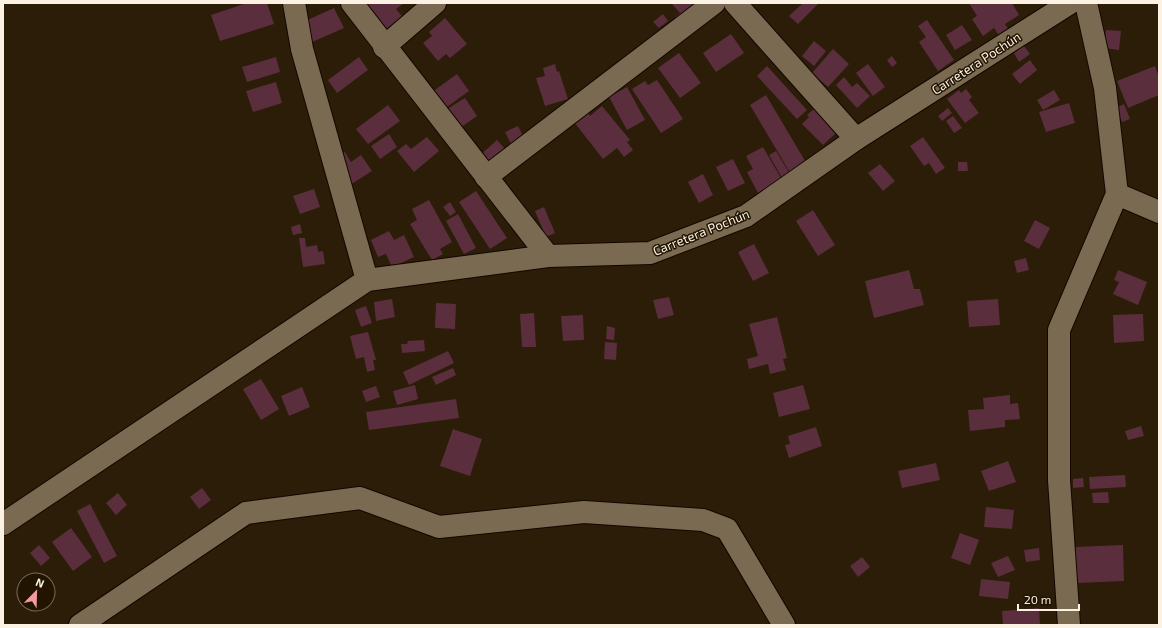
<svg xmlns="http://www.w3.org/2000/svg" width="1162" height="628" font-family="'Exo 2',sans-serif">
<rect width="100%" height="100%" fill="#2b1d07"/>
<g fill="#5a2e3d">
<polygon points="247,3 267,3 274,24 220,41 211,15"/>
<polygon points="363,3 404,3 396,9 402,16 385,30"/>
<polygon points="674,3 704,3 679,22 675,17 680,13 672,4"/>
<polygon points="803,3 819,3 798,24 789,16"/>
<polygon points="969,3 1012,3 1019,15 1005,24 1010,32 1000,37 994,28 983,36 972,19 977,16"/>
<polygon points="334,8 344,28 312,42 303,22"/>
<polygon points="663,14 668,21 659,28 653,22"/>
<polygon points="445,18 467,44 450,58 446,54 438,61 423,43 432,36 429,32"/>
<polygon points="927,20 954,60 938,71 919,42 926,37 918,26"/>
<polygon points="962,25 972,40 955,50 946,35"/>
<polygon points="1106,30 1121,31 1119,50 1104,48"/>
<polygon points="731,34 744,53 716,72 703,53"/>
<polygon points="814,41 826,51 814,66 802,56"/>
<polygon points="1024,46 1030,54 1019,62 1014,53"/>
<polygon points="833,49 849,64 828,87 812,73"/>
<polygon points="679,53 701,83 680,98 658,68"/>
<polygon points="892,56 897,63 892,67 887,60"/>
<polygon points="276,57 280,72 247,82 242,67"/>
<polygon points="359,57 368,70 337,93 328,80"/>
<polygon points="1030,60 1037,70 1020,84 1012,74"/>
<polygon points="555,64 557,72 559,71 568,99 545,106 536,78 545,76 543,68"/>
<polygon points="868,64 885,87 873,96 856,73"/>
<polygon points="767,66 807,110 797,119 757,76"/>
<polygon points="1155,66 1159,77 1159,95 1128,108 1117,81"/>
<polygon points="457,74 469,91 444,109 432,92"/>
<polygon points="844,77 852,87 857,83 870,96 857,108 836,85"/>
<polygon points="657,80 683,119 661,133 632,89 645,81 648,85"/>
<polygon points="276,82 282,103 253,112 246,91"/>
<polygon points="627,87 645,120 627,130 609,97"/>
<polygon points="966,89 972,97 969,100 979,113 965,123 947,99 959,90 961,93"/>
<polygon points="1054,90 1060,100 1043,110 1037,100"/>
<polygon points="766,95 808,166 792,176 750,105"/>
<polygon points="465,98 477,116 457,130 444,111"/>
<polygon points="1069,103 1075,123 1046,132 1039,112"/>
<polygon points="1124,104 1130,119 1122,122 1116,108"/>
<polygon points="388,105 400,121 368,144 356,129"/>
<polygon points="602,106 630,140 627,142 633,150 624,157 617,148 603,159 574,122 587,111 590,116"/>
<polygon points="948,108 952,113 942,121 938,116"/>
<polygon points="814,109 837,132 823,145 802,124 809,117 807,115"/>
<polygon points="953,116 962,128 954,133 946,121"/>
<polygon points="518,126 524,138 511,144 505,132"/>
<polygon points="389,134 397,147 380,159 371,146"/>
<polygon points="427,137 439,151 414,172 397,151 406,144 411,149"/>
<polygon points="923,137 945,168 936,174 929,163 924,166 910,146"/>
<polygon points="497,140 505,149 486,166 478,157"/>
<polygon points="763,147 782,180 758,193 747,172 753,169 746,156"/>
<polygon points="776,151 790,174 782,178 769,155"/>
<polygon points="345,152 351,162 361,155 372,171 350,185 338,156"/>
<polygon points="733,159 745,183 728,191 716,167"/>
<polygon points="958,162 967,162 968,171 958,171"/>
<polygon points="880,164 895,181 883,191 868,173"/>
<polygon points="703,174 713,195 699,203 688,182"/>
<polygon points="314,189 320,207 300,214 293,196"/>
<polygon points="476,191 507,238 490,249 459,202"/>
<polygon points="429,200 452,242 440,249 443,254 432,260 410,224 417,220 412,209"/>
<polygon points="450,202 456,212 450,216 443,207"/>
<polygon points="544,207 555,233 546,237 535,211"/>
<polygon points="813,210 835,245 818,256 796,221"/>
<polygon points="458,214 476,248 464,254 446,221"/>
<polygon points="1035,220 1050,228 1039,249 1024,241"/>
<polygon points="300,224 302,233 293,235 291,227"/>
<polygon points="389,231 394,240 404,235 414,257 392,267 386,254 378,257 371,240"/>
<polygon points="299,238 305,238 306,247 317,245 318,252 323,251 325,264 303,267"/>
<polygon points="754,244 769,273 753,281 738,252"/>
<polygon points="1026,258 1029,270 1017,273 1014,261"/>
<polygon points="909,270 914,289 920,289 924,305 874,318 865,281"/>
<polygon points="1118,270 1147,282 1138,305 1113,294 1119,282 1114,280"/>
<polygon points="669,297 674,315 658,319 653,300"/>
<polygon points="392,299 395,317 376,321 374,302"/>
<polygon points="998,299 1000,325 969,327 967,301"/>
<polygon points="436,303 456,304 455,329 435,328"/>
<polygon points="366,306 372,323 361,327 355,310"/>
<polygon points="534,313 536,347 522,347 520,314"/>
<polygon points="1143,314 1144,341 1114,343 1113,315"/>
<polygon points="583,315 584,340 563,341 561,316"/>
<polygon points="777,317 787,358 783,359 786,370 770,374 768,364 749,369 747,359 758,356 749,324"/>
<polygon points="607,326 615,328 614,340 606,339"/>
<polygon points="368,332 376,360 373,360 375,370 367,372 364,357 356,359 350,336"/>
<polygon points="424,340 425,351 402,353 401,344 407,344 408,341"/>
<polygon points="605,342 617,343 616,360 604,359"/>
<polygon points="448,351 454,363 409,385 403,372"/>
<polygon points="453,368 456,375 436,385 432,377"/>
<polygon points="261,379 279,409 261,420 243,389"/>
<polygon points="415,385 418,399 397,405 393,391"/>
<polygon points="803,385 810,409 779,417 773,393"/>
<polygon points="376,386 380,397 366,402 362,391"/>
<polygon points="302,387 310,407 289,416 281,396"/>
<polygon points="1010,395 1010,404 1018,403 1020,419 1005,420 1005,427 970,431 968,410 984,409 983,398"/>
<polygon points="456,399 459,418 369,430 366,412"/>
<polygon points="1141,426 1144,436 1128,440 1125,431"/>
<polygon points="816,427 822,446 789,458 785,445 790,444 788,436"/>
<polygon points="453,429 482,439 470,476 440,466"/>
<polygon points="1008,461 1016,482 989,491 981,471"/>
<polygon points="936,463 940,480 902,488 898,471"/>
<polygon points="1125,475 1126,487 1090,489 1089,477"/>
<polygon points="1083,478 1084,487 1073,488 1073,479"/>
<polygon points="202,488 211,500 199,509 190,497"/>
<polygon points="1108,492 1109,503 1093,503 1092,493"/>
<polygon points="118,493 127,505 116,515 106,503"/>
<polygon points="90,504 117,556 104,563 77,511"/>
<polygon points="986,507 1014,510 1012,529 984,527"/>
<polygon points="71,528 92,557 73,571 52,542"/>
<polygon points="960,533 979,540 970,565 951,558"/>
<polygon points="39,545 50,558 41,566 30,553"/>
<polygon points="1123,545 1124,581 1077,583 1075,547"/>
<polygon points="1039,548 1040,560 1026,562 1024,550"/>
<polygon points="1008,556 1015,570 998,577 991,563"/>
<polygon points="862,557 870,567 858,577 850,566"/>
<polygon points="981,579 1010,582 1008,599 979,596"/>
<polygon points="1039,608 1040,625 1003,625 1002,611"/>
</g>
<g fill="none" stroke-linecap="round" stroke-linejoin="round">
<g stroke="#130700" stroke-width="24">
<g id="minor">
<polyline points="294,3 302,49 367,280"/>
<polyline points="352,3 548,256"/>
<polyline points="735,3 856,139"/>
<polyline points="384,47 435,3"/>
<polyline points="486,177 714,3"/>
<polyline points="1117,194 1159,212"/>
<polyline points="3,524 367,280 548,256 650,253 746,216 856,139 1070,3"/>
<polyline points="80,625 246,513 360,498 439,527 584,512 703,520 727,529 784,625"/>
<polyline points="1069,625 1059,480 1059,330 1117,194 1105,88 1086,3"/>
</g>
</g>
<use href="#minor" stroke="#7a6a52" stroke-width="22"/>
</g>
<g text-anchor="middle" stroke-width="3" stroke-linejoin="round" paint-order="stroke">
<g font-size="13" fill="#fbf2e4" stroke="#211401">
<text transform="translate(976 63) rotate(-33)" y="5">Carretera Pochún</text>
<text transform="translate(701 232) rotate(-22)" y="5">Carretera Pochún</text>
</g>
</g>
<rect width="1162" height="628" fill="none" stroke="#fbf2e4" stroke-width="8"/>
<g transform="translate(36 592) rotate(23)"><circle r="19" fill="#211401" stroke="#786d5c"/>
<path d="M0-3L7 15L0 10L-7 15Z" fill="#f49b9f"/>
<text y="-6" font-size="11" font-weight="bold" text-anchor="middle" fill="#fbf2e4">N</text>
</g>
<path d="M1018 604v6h61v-6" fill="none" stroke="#fbf2e4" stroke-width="2"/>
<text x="1024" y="604" font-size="12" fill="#fbf2e4" stroke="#211401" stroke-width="3" paint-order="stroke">20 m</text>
</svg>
